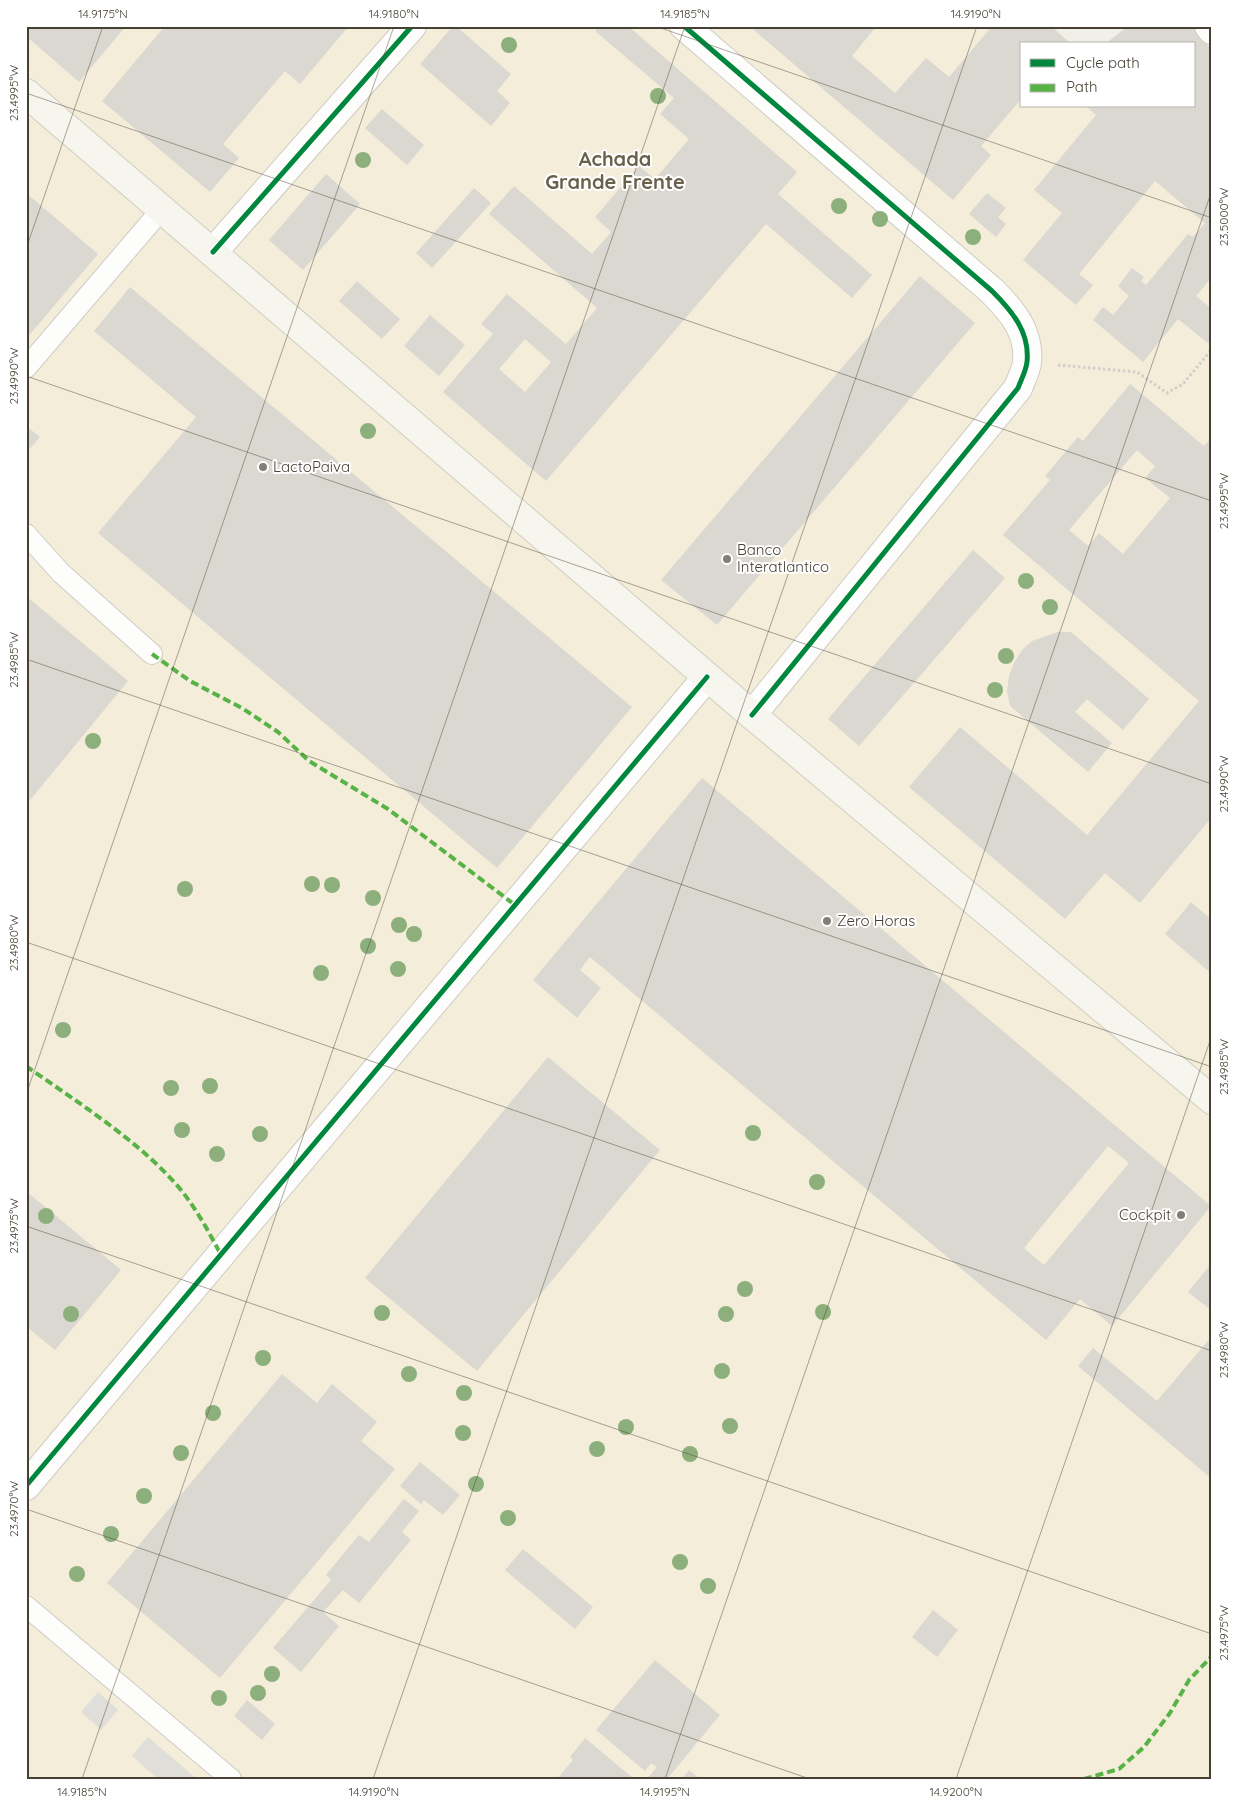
<svg xmlns="http://www.w3.org/2000/svg" width="1238" height="1805" font-family="Quicksand,sans-serif">
<rect width="100%" height="100%" fill="#f0efe8"/>
<polygon fill="#f4edda" points="26,26 1051,26 1071,44 1022,44 1022,106 1144,106 1212,162 1212,1779 26,1779"/>
<g fill="#dfded8">
<polygon points="98,1692 118,1710 101,1730 81,1712"/>
<polygon points="148,1737 197,1779 158,1779 132,1756"/>
</g>
<g fill="#dad8d0" fill-rule="evenodd">
<polygon points="26,26 126,26 79,82 26,36"/>
<polygon points="165,26 349,26 300,84 285,71 223,144 239,158 210,192 102,101"/>
<polygon points="453,26 456,26 511,74 497,91 510,103 491,126 420,64"/>
<path d="M599 26H628L797 172 778 194 872 275 852 298 766 224 546 481 443 392 493 334 481 324 507 294 566 344 597 308 489 214 514 186 592 254 611 232 595 217 639 166 655 179 689 139 660 114 674 98 595 31ZM525 339 551 362 525 392 499 369Z"/>
<polygon points="749,26 875,26 876,27 852,56 895,93 926,58 949,77 992,26 1051,26 1071,44 1022,44 1022,98 981,146 991,155 953,200"/>
<polygon points="1128,26 1193,26 1212,51 1212,277 1196,296 1212,309 1212,339 1208,343 1178,319 1143,362 1093,320 1103,307 1113,315 1129,296 1118,286 1132,268 1144,277 1141,281 1146,285 1188,234 1193,237 1205,223 1155,181 1079,274 1093,285 1076,305 1023,260 1062,213 1034,190 1096,115 1086,106 1194,106 1194,44 1105,44"/>
<polygon points="382,109 424,145 407,165 365,128"/>
<polygon points="326,174 360,204 303,270 269,240"/>
<polygon points="474,188 491,203 432,268 416,253"/>
<polygon points="26,193 98,254 26,339"/>
<polygon points="987,193 1006,208 998,217 1006,224 996,237 969,214"/>
<polygon points="920,276 975,323 717,625 661,580"/>
<polygon points="357,281 400,319 382,339 339,301"/>
<polygon points="130,287 632,707 497,868 98,533 196,417 94,331"/>
<polygon points="430,315 465,345 439,376 404,346"/>
<path d="M1130 384 1204 446 1212 437V817L1140 903 1105 873 1065 919 909 787 960 727 1087 835 1199 701 1003 535 1050 480 1045 476 1078 437 1083 441ZM1137 450 1155 466 1145 478 1170 498 1123 554 1099 533 1088 546 1069 530Z"/>
<polygon points="26,426 40,437 26,453"/>
<polygon points="973,550 1005,578 859,746 828,719"/>
<polygon points="26,596 128,681 26,805"/>
<polygon points="1058,632 1071,632 1149,699 1123,730 1087,699 1075,712 1112,743 1088,772 1010,706 1007,691 1009,676 1014,663 1022,650 1032,641"/>
<path d="M702 778 1211 1206 1112 1326 1080 1299 1046 1340 590 957 580 970 601 988 577 1018 533 980ZM1108 1146 1129 1163 1044 1265 1024 1248Z"/>
<polygon points="1191,902 1212,920 1212,974 1165,934"/>
<polygon points="548,1057 660,1150 477,1371 365,1278"/>
<polygon points="26,1191 121,1270 55,1350 26,1326"/>
<polygon points="1212,1263 1212,1311 1188,1292"/>
<polygon points="1212,1336 1212,1479 1078,1366 1093,1348 1157,1401"/>
<polygon points="282,1374 317,1403 332,1384 377,1422 361,1441 395,1469 220,1678 107,1583"/>
<polygon points="420,1462 460,1495 443,1515 424,1500 421,1504 400,1486"/>
<polygon points="404,1499 419,1511 402,1532 411,1540 359,1603 343,1590 323,1612 339,1626 301,1672 273,1648 331,1580 326,1575 359,1535 369,1542"/>
<polygon points="523,1549 593,1607 575,1629 505,1570"/>
<polygon points="933,1610 958,1630 937,1657 912,1637"/>
<polygon points="655,1660 720,1715 667,1779 647,1779 657,1767 651,1763 645,1771 596,1730"/>
<polygon points="247,1700 275,1724 262,1740 234,1716"/>
<polygon points="585,1738 634,1779 557,1779 573,1760 570,1757"/>
<polygon points="689,1770 700,1779 682,1779"/>
</g>
<g fill="none" stroke-linecap="round" stroke-linejoin="round">
<g stroke="#ceccc6" stroke-width="22">
<g id="service">
<polyline points="26,368 162,209"/>
<polyline points="26,534 61,573 152,654"/>
<polyline points="26,1606 231,1779"/>
</g>
</g>
<g stroke="#ceccc6" stroke-width="30">
<g id="minor">
<path d="M684 26 992 291C1012 311 1030 332 1027 362 1026 371 1021 380 1018 388L752 715"/>
<polyline points="1209,26 1212,30"/>
<polyline points="213,252 412,26"/>
<polyline points="26,1486 707,677"/>
</g>
</g>
<g stroke="#d0cebf" stroke-width="30">
<polyline id="secondary" points="26,93 752,715 1212,1100"/>
</g>
<polyline stroke="#d1cfc9" stroke-width="3" stroke-dasharray="2.5 2.5" stroke-linecap="butt" points="1058,365 1137,372 1167,393 1183,384 1212,349"/>
<use href="#service" stroke="#fdfdfc" stroke-width="20"/>
<use href="#minor" stroke="#fdfdfc" stroke-width="28"/>
<use href="#secondary" stroke="#f6f5ee" stroke-width="28"/>
<g stroke="#57b346" stroke-width="4" stroke-dasharray="8 4" stroke-linecap="butt">
<polyline points="152,654 190,681 242,708 278,732 309,761 388,809 515,905"/>
<path d="M26 1066C77 1102 141 1142 181 1190 197 1210 209 1232 221 1255"/>
<polyline points="1084,1779 1119,1769 1144,1747 1170,1713 1189,1680 1212,1656"/>
</g>
<g stroke="#fff" stroke-width="8">
<g id="cycleway">
<path d="M684 26 992 291C1012 311 1030 332 1027 362 1026 371 1021 380 1018 388L752 715"/>
<polyline points="213,252 412,26"/>
<polyline points="26,1486 707,677"/>
</g>
</g>
<use href="#cycleway" stroke="#00873e" stroke-width="5"/>
</g>
<g fill="#8caf7c">
<circle cx="509" cy="45" r="8"/>
<circle cx="658" cy="96" r="8"/>
<circle cx="363" cy="160" r="8"/>
<circle cx="839" cy="206" r="8"/>
<circle cx="880" cy="219" r="8"/>
<circle cx="973" cy="237" r="8"/>
<circle cx="368" cy="431" r="8"/>
<circle cx="1026" cy="581" r="8"/>
<circle cx="1050" cy="607" r="8"/>
<circle cx="1006" cy="656" r="8"/>
<circle cx="995" cy="690" r="8"/>
<circle cx="93" cy="741" r="8"/>
<circle cx="312" cy="884" r="8"/>
<circle cx="332" cy="885" r="8"/>
<circle cx="185" cy="889" r="8"/>
<circle cx="373" cy="898" r="8"/>
<circle cx="399" cy="925" r="8"/>
<circle cx="414" cy="934" r="8"/>
<circle cx="368" cy="946" r="8"/>
<circle cx="398" cy="969" r="8"/>
<circle cx="321" cy="973" r="8"/>
<circle cx="63" cy="1030" r="8"/>
<circle cx="210" cy="1086" r="8"/>
<circle cx="171" cy="1088" r="8"/>
<circle cx="182" cy="1130" r="8"/>
<circle cx="753" cy="1133" r="8"/>
<circle cx="260" cy="1134" r="8"/>
<circle cx="217" cy="1154" r="8"/>
<circle cx="817" cy="1182" r="8"/>
<circle cx="46" cy="1216" r="8"/>
<circle cx="745" cy="1289" r="8"/>
<circle cx="823" cy="1312" r="8"/>
<circle cx="382" cy="1313" r="8"/>
<circle cx="71" cy="1314" r="8"/>
<circle cx="726" cy="1314" r="8"/>
<circle cx="263" cy="1358" r="8"/>
<circle cx="722" cy="1371" r="8"/>
<circle cx="409" cy="1374" r="8"/>
<circle cx="464" cy="1393" r="8"/>
<circle cx="213" cy="1413" r="8"/>
<circle cx="730" cy="1426" r="8"/>
<circle cx="626" cy="1427" r="8"/>
<circle cx="463" cy="1433" r="8"/>
<circle cx="597" cy="1449" r="8"/>
<circle cx="181" cy="1453" r="8"/>
<circle cx="690" cy="1454" r="8"/>
<circle cx="476" cy="1484" r="8"/>
<circle cx="144" cy="1496" r="8"/>
<circle cx="508" cy="1518" r="8"/>
<circle cx="111" cy="1534" r="8"/>
<circle cx="680" cy="1562" r="8"/>
<circle cx="77" cy="1574" r="8"/>
<circle cx="708" cy="1586" r="8"/>
<circle cx="272" cy="1674" r="8"/>
<circle cx="258" cy="1693" r="8"/>
<circle cx="219" cy="1698" r="8"/>
</g>
<path fill="none" stroke="#464134" stroke-width="1" stroke-opacity="0.45" d="M655 26 1212 218M26 93 1212 501M26 249 103 26M26 376 1212 784M26 659 1212 1067M26 942 1212 1351M26 1095 394 26M26 1226 1212 1634M26 1509 810 1779M82 1779 685 26M373 1779 977 26M665 1779 1212 190M956 1779 1212 1035"/>
<g fill="#827e73" stroke="#fff" stroke-width="2">
<circle cx="263" cy="467" r="5"/>
<circle cx="727" cy="559" r="5"/>
<circle cx="827" cy="921" r="5"/>
<circle cx="1181" cy="1215" r="5"/>
</g>
<g text-anchor="middle" stroke-width="4" stroke-linejoin="round" paint-order="stroke">
<g font-size="15" fill="#464134" stroke="#fff" text-anchor="start">
<text x="273" y="472">LactoPaiva</text>
<text x="737" y="555">Banco<tspan x="737" dy="17">Interatlantico</tspan></text>
<text x="837" y="926">Zero Horas</text>
<text x="1171" y="1220" text-anchor="end">Cockpit</text>
</g>
<g font-size="20" font-weight="bold" fill="#6a614b" stroke="#fff">
<text x="615" y="166">Achada<tspan x="615" dy="23">Grande Frente</tspan></text>
</g>
</g>
<rect width="1238" height="1805" fill="none" stroke="#ffffff" stroke-width="55"/>
<rect x="1020" y="42" width="175" height="65" fill="#ffffff" stroke="#b5b3ae"/>
<rect x="1030" y="59" width="25" height="8" fill="#00873e" stroke="#b5b3ae"/>
<text x="1066" y="68" font-size="15" fill="#464134">Cycle path</text>
<rect x="1030" y="84" width="25" height="8" fill="#57b346" stroke="#b5b3ae"/>
<text x="1066" y="92" font-size="15" fill="#464134">Path</text>
<rect x="28" y="28" width="1182" height="1750" fill="none" stroke="#464134" stroke-width="2"/>
<g font-size="12" text-anchor="middle" fill="#464134">
<text x="103" y="18">14.9175°N</text>
<text x="394" y="18">14.9180°N</text>
<text x="685" y="18">14.9185°N</text>
<text x="976" y="18">14.9190°N</text>
<text transform="translate(14 93) rotate(-90)" y="4">23.4995°W</text>
<text transform="translate(1224 217) rotate(-90)" y="4">23.5000°W</text>
<text transform="translate(14 376) rotate(-90)" y="4">23.4990°W</text>
<text transform="translate(1224 501) rotate(-90)" y="4">23.4995°W</text>
<text transform="translate(14 660) rotate(-90)" y="4">23.4985°W</text>
<text transform="translate(1224 784) rotate(-90)" y="4">23.4990°W</text>
<text transform="translate(14 943) rotate(-90)" y="4">23.4980°W</text>
<text transform="translate(1224 1067) rotate(-90)" y="4">23.4985°W</text>
<text transform="translate(14 1226) rotate(-90)" y="4">23.4975°W</text>
<text transform="translate(1224 1350) rotate(-90)" y="4">23.4980°W</text>
<text transform="translate(14 1509) rotate(-90)" y="4">23.4970°W</text>
<text transform="translate(1224 1633) rotate(-90)" y="4">23.4975°W</text>
<text x="82" y="1796">14.9185°N</text>
<text x="374" y="1796">14.9190°N</text>
<text x="665" y="1796">14.9195°N</text>
<text x="956" y="1796">14.9200°N</text>
</g>
</svg>
